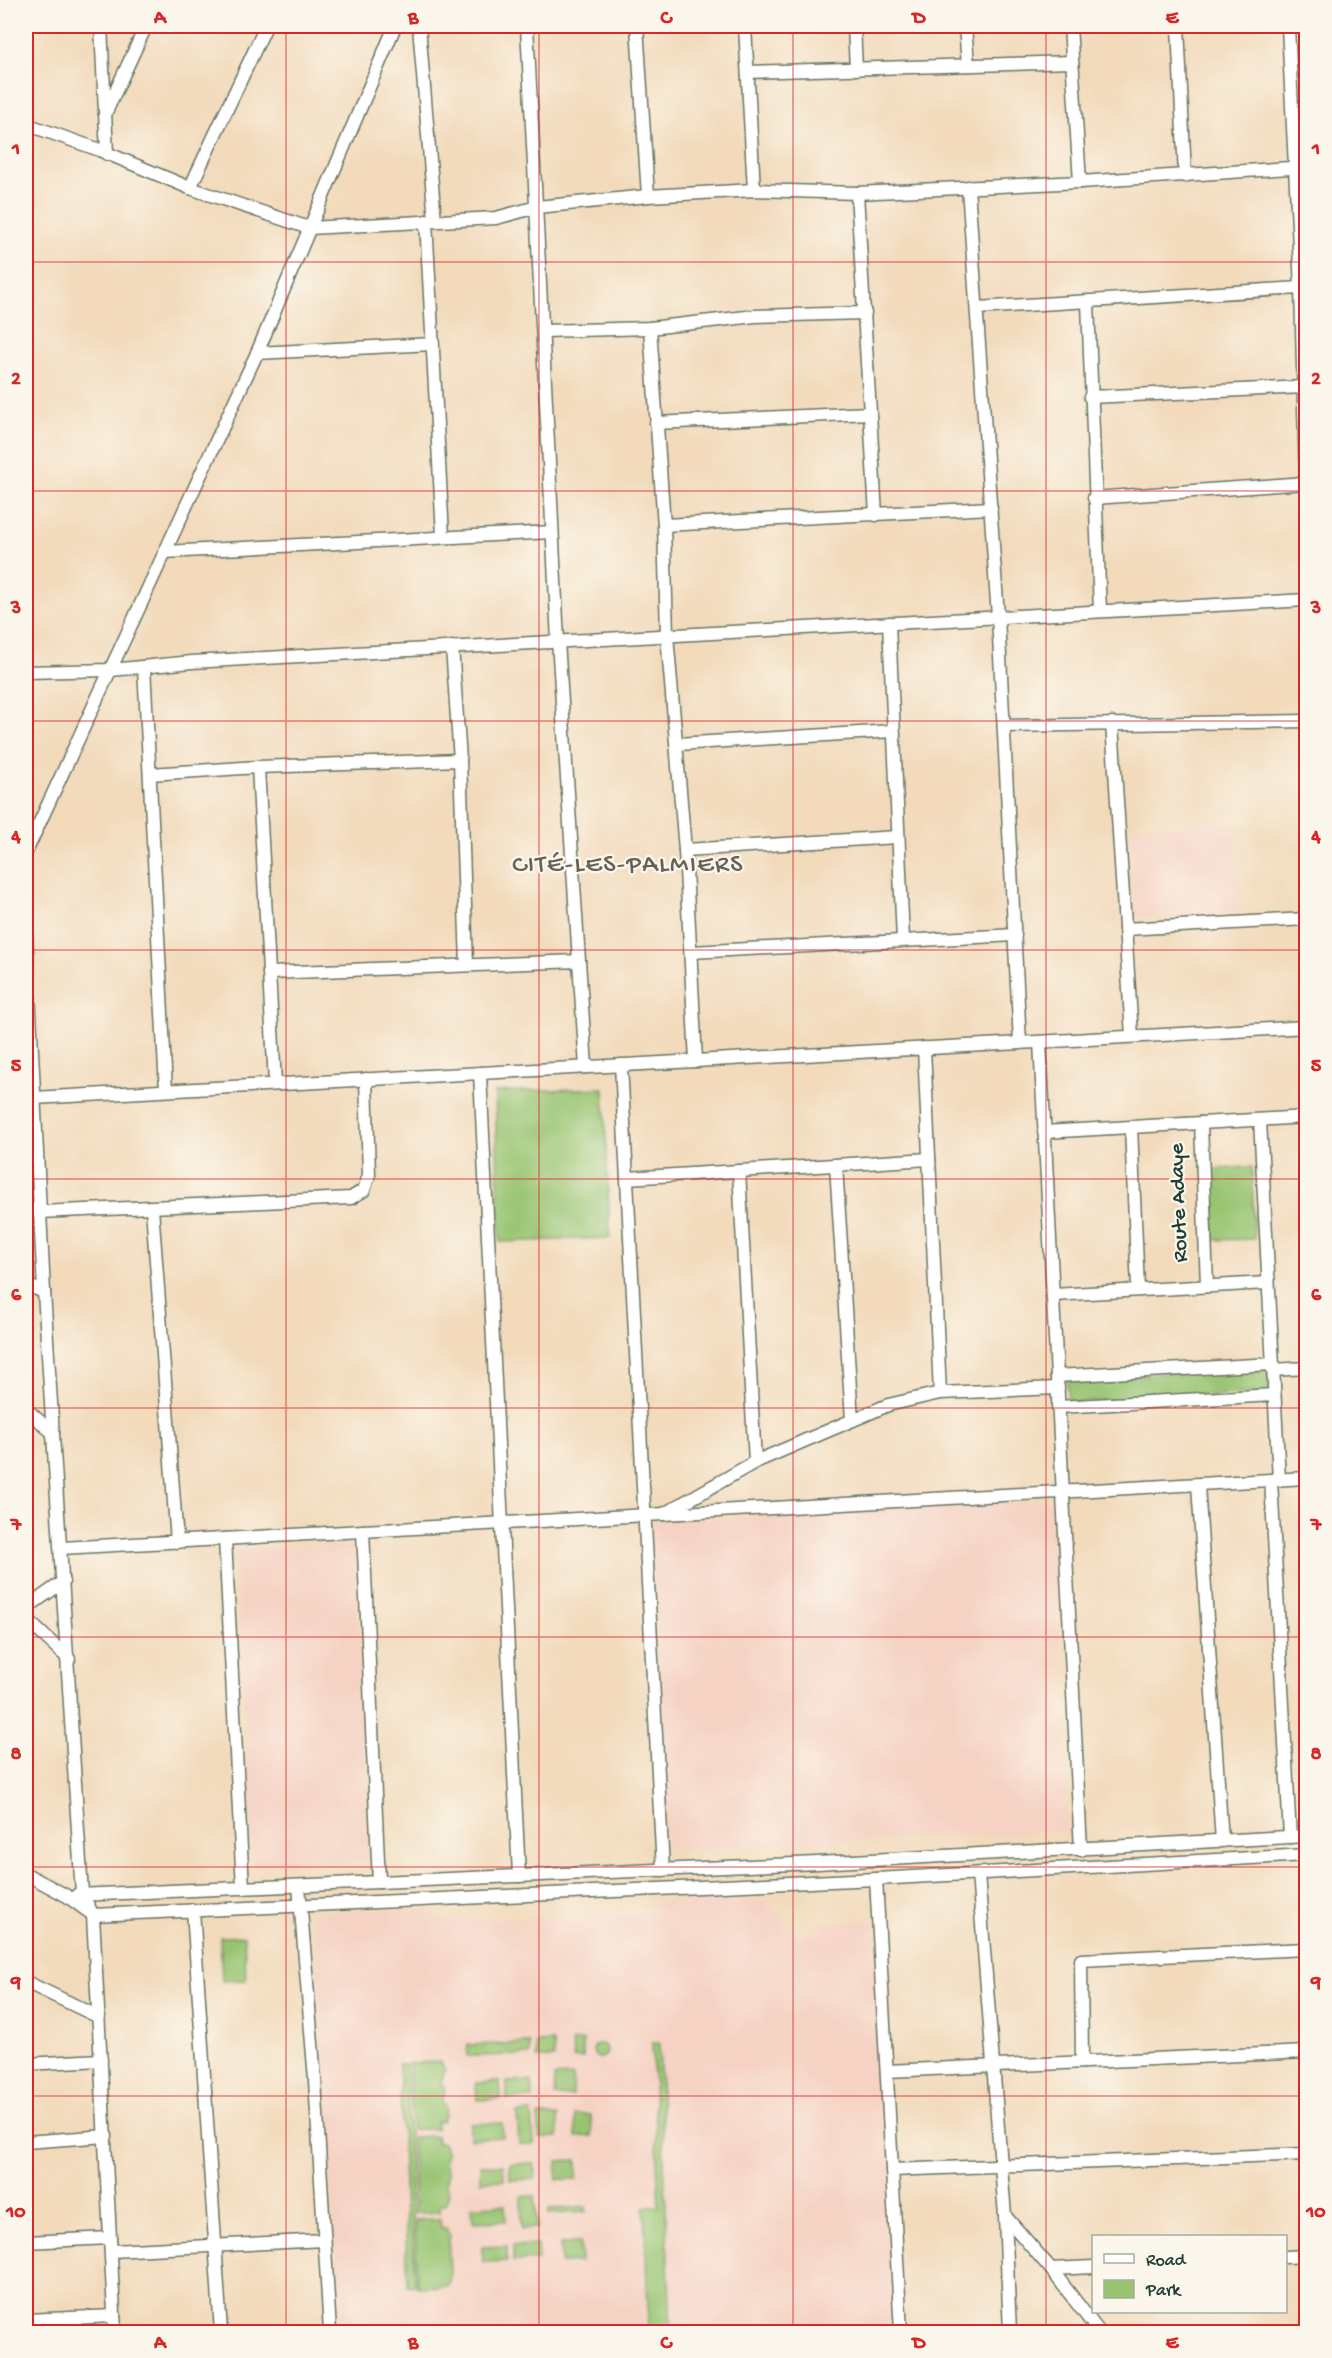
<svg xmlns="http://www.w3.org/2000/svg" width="1332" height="2358" font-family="'Gochi Hand',sans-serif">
<rect width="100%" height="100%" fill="#fbf7ec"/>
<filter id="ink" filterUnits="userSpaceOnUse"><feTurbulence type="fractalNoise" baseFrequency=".0167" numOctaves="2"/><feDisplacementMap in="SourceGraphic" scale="12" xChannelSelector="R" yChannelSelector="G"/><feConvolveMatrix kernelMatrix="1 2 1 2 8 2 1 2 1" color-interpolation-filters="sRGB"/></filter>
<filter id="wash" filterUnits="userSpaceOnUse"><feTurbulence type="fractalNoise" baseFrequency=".008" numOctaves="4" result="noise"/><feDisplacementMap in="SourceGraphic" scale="24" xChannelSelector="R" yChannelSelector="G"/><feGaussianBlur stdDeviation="1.35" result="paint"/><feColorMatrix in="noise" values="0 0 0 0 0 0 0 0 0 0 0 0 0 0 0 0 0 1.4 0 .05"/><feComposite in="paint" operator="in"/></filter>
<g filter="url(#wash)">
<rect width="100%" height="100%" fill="#f2dabb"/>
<g fill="#f5d2c3">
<polygon points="1235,822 1242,911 1135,916 1130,829"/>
<polygon points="1052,1501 1068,1831 667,1851 650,1521"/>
<polygon points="353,1544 371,1861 253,1866 236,1550"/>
<polygon points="763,1899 802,1937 816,1924 877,1920 898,2332 339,2332 314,1913 435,1909 436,1921 657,1914 657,1902"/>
</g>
<g fill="#98c471" stroke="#5c8052" stroke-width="1.5">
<polygon points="604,1088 610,1238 500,1242 495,1092"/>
<polygon points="1252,1167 1254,1239 1213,1240 1211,1169"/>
<polygon points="1268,1368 1269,1392 1068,1403 1067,1378"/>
<polygon points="244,1936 246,1980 222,1981 220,1937"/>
<polygon points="583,2041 583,2058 573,2058 572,2042"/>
<polygon points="553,2042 554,2058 537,2058 536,2043"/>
<polygon points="530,2043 530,2055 468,2056 467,2045"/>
<polygon points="652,2043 659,2043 671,2332 649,2332 644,2207 659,2207"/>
<circle cx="600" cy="2051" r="7"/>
<polygon points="440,2062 445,2070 441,2081 445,2090 442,2100 446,2110 442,2121 436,2121 436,2129 412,2129 409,2063"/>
<polygon points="399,2064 406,2064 415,2285 408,2286"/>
<polygon points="573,2076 573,2096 555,2096 554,2077"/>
<polygon points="531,2081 532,2098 507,2099 507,2082"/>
<polygon points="500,2082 501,2099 477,2100 476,2083"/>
<polygon points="532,2112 534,2144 519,2144 517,2113"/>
<polygon points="575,2115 591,2115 592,2136 576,2137"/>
<polygon points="539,2116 558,2116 558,2137 539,2138"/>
<polygon points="502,2123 503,2137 470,2139 470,2124"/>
<polygon points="436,2136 437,2143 443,2143 447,2153 444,2164 448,2173 445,2184 449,2193 445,2205 440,2205 440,2212 415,2213 412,2137"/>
<polygon points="577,2160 577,2179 557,2179 557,2161"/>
<polygon points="534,2163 535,2179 510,2180 510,2164"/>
<polygon points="480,2165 503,2165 504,2180 480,2181"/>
<polygon points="521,2196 535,2196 537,2228 522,2229"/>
<polygon points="505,2205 506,2221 473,2222 472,2206"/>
<polygon points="586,2207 586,2212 549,2214 549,2209"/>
<path d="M440 2219 441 2228H446L450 2236C445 2253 454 2270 448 2286L417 2287 415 2220Z"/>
<polygon points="580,2243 581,2262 561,2263 560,2244"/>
<polygon points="537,2245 538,2260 513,2261 513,2246"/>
<polygon points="507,2246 507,2261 483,2262 482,2247"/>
</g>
</g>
<g filter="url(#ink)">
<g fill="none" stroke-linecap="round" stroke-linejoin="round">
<g stroke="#697463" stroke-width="15">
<g id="minor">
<polyline points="101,26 107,154"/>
<polyline points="419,26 435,221"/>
<polyline points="527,26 558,641 586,1067"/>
<polyline points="637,26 648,196"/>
<polyline points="745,26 754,190"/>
<polyline points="854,26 856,69"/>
<polyline points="965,26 968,65"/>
<polyline points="1070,26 1080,182"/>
<polyline points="1178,26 1185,176"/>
<polyline points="1288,26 1301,288 1306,483"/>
<polyline points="748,72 1071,62"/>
<polyline points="105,114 146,26"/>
<polyline points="26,124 97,149 190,188 309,228 496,218 537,207 648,196 754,190 857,193 1080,182 1306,167"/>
<polyline points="968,187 998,617 1020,1043"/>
<polyline points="190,188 266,26"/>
<polyline points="857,193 876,515"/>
<polyline points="426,221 443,536"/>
<polyline points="1088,303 1100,611"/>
<polyline points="978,308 1301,288"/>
<polyline points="650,328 664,525 667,635 685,850 696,1061"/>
<polyline points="543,331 650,328 755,316 865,313"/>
<polyline points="257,353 433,344"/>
<polyline points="1090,397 1304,387"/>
<polyline points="656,423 870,413"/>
<polyline points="1094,498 1306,483"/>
<polyline points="664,525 991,508"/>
<polyline points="165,552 552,532"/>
<polyline points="889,623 903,940"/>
<polyline points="452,647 460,760 467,965"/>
<polyline points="144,667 166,1090"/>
<polyline points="26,672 111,670 192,662 1306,600"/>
<polyline points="1112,723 1132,1036"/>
<polyline points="1004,726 1306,721"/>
<polyline points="677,744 893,731"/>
<polyline points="258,767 275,1084"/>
<polyline points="150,774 258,767 460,760"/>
<polyline points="685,850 897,837"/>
<polyline points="26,852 257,353 395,26"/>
<polyline points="1125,929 1306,919"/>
<polyline points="26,932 44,1292 82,1894 93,1915 115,2332"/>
<polyline points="691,952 1015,935"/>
<polyline points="269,973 579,961"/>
<polyline points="1040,1042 1081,1850"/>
<polyline points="924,1048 940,1393"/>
<polyline points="621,1065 663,1870"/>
<polyline points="480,1073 519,1876"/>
<polyline points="34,1098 1306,1027"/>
<polyline points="1260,1120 1279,1480"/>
<polyline points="1201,1123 1207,1286"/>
<polyline points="1131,1127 1138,1289"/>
<polyline points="1044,1132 1306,1117"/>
<polyline points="836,1165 852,1420"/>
<polyline points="739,1171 755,1462"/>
<polyline points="627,1178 929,1159"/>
<polyline points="26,1207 40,1212 351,1198 364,1190 369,1175 366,1079"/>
<polyline points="152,1208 177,1542"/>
<polyline points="26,1285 44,1292"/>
<polyline points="1053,1295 1267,1283"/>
<polyline points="1273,1370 1306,1368"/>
<polyline points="1057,1376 1273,1364"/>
<polyline points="1058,1407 1274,1395"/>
<polyline points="26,1409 53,1433"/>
<polyline points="1271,1480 1290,1837"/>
<polyline points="1198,1485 1222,1841"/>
<polyline points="664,1514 755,1462 888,1405 940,1393 1058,1388"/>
<polyline points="363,1531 379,1882"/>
<polyline points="225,1539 243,1888"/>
<polyline points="61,1548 1306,1478"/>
<polyline points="26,1608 63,1582"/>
<polyline points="26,1619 69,1659"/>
<polyline points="26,1874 67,1896 93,1915 876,1879 1306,1855"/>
<polyline points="978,1874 1005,2216 1010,2332"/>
<polyline points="876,1879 901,2332"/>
<polyline points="299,1886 315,2080 330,2332"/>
<polyline points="77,1895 817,1863 1306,1836"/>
<polyline points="193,1910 221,2332"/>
<polyline points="26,1982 99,2017"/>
<polyline points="1082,2062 1081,1960 1306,1949"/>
<polyline points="26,2064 101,2060"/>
<polyline points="887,2071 1306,2052"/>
<polyline points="26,2142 106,2136"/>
<polyline points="892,2170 1306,2154"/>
<polyline points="1005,2216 1051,2269 1099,2332"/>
<polyline points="26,2242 110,2238"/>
<polyline points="111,2251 324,2240"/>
<polyline points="1286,2257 1306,2256"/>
<polyline points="1051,2269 1094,2267"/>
<polyline points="26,2320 114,2316"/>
</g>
</g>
<use href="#minor" stroke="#fff" stroke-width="12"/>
</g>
</g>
<path fill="none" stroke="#d62828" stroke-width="1.5" stroke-opacity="0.55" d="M286 26V2332M539 26V2332M793 26V2332M1046 26V2332M26 262H1306M26 491H1306M26 721H1306M26 950H1306M26 1179H1306M26 1408H1306M26 1637H1306M26 1867H1306M26 2096H1306"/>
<g text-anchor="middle" stroke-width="4.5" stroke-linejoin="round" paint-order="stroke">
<g font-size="22" fill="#1f3d34" stroke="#fbf7ec">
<text transform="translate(1176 1203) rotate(-92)" y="8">Route Adaye</text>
</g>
<g font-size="26" letter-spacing="1.5" fill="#686158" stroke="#fbf7ec">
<text x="628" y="871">CITÉ-LES-PALMIERS</text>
</g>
</g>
<rect width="1332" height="2358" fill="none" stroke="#fbf7ec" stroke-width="66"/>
<rect x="1092" y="2235" width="195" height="78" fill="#fbf7ec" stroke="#a3ada2" stroke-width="1.5"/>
<rect x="1104" y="2254" width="30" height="9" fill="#ffffff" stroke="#a3ada2" stroke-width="1.5"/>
<text x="1146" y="2265" font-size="18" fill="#1f3d34">Road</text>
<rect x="1104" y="2280" width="30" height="18" fill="#98c471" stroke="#a3ada2" stroke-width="1.5"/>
<text x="1146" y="2295" font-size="18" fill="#1f3d34">Park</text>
<rect x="33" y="33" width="1266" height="2292" fill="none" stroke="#d62828" stroke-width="2"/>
<g font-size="20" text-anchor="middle" font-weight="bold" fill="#d62828">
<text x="160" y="23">A</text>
<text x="413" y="23">B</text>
<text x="666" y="23">C</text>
<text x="919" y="23">D</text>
<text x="1172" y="23">E</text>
<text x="16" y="154">1</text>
<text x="1316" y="154">1</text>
<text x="16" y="384">2</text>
<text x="1316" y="384">2</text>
<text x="16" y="613">3</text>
<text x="1316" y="613">3</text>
<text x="16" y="842">4</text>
<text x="1316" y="842">4</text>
<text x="16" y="1071">5</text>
<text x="1316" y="1071">5</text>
<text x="16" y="1300">6</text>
<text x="1316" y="1300">6</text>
<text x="16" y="1530">7</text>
<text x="1316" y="1530">7</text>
<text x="16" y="1759">8</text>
<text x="1316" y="1759">8</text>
<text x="16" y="1988">9</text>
<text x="1316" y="1988">9</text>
<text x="16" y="2217">10</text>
<text x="1316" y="2217">10</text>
<text x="160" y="2348">A</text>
<text x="413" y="2348">B</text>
<text x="666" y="2348">C</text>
<text x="919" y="2348">D</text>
<text x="1172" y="2348">E</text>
</g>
</svg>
